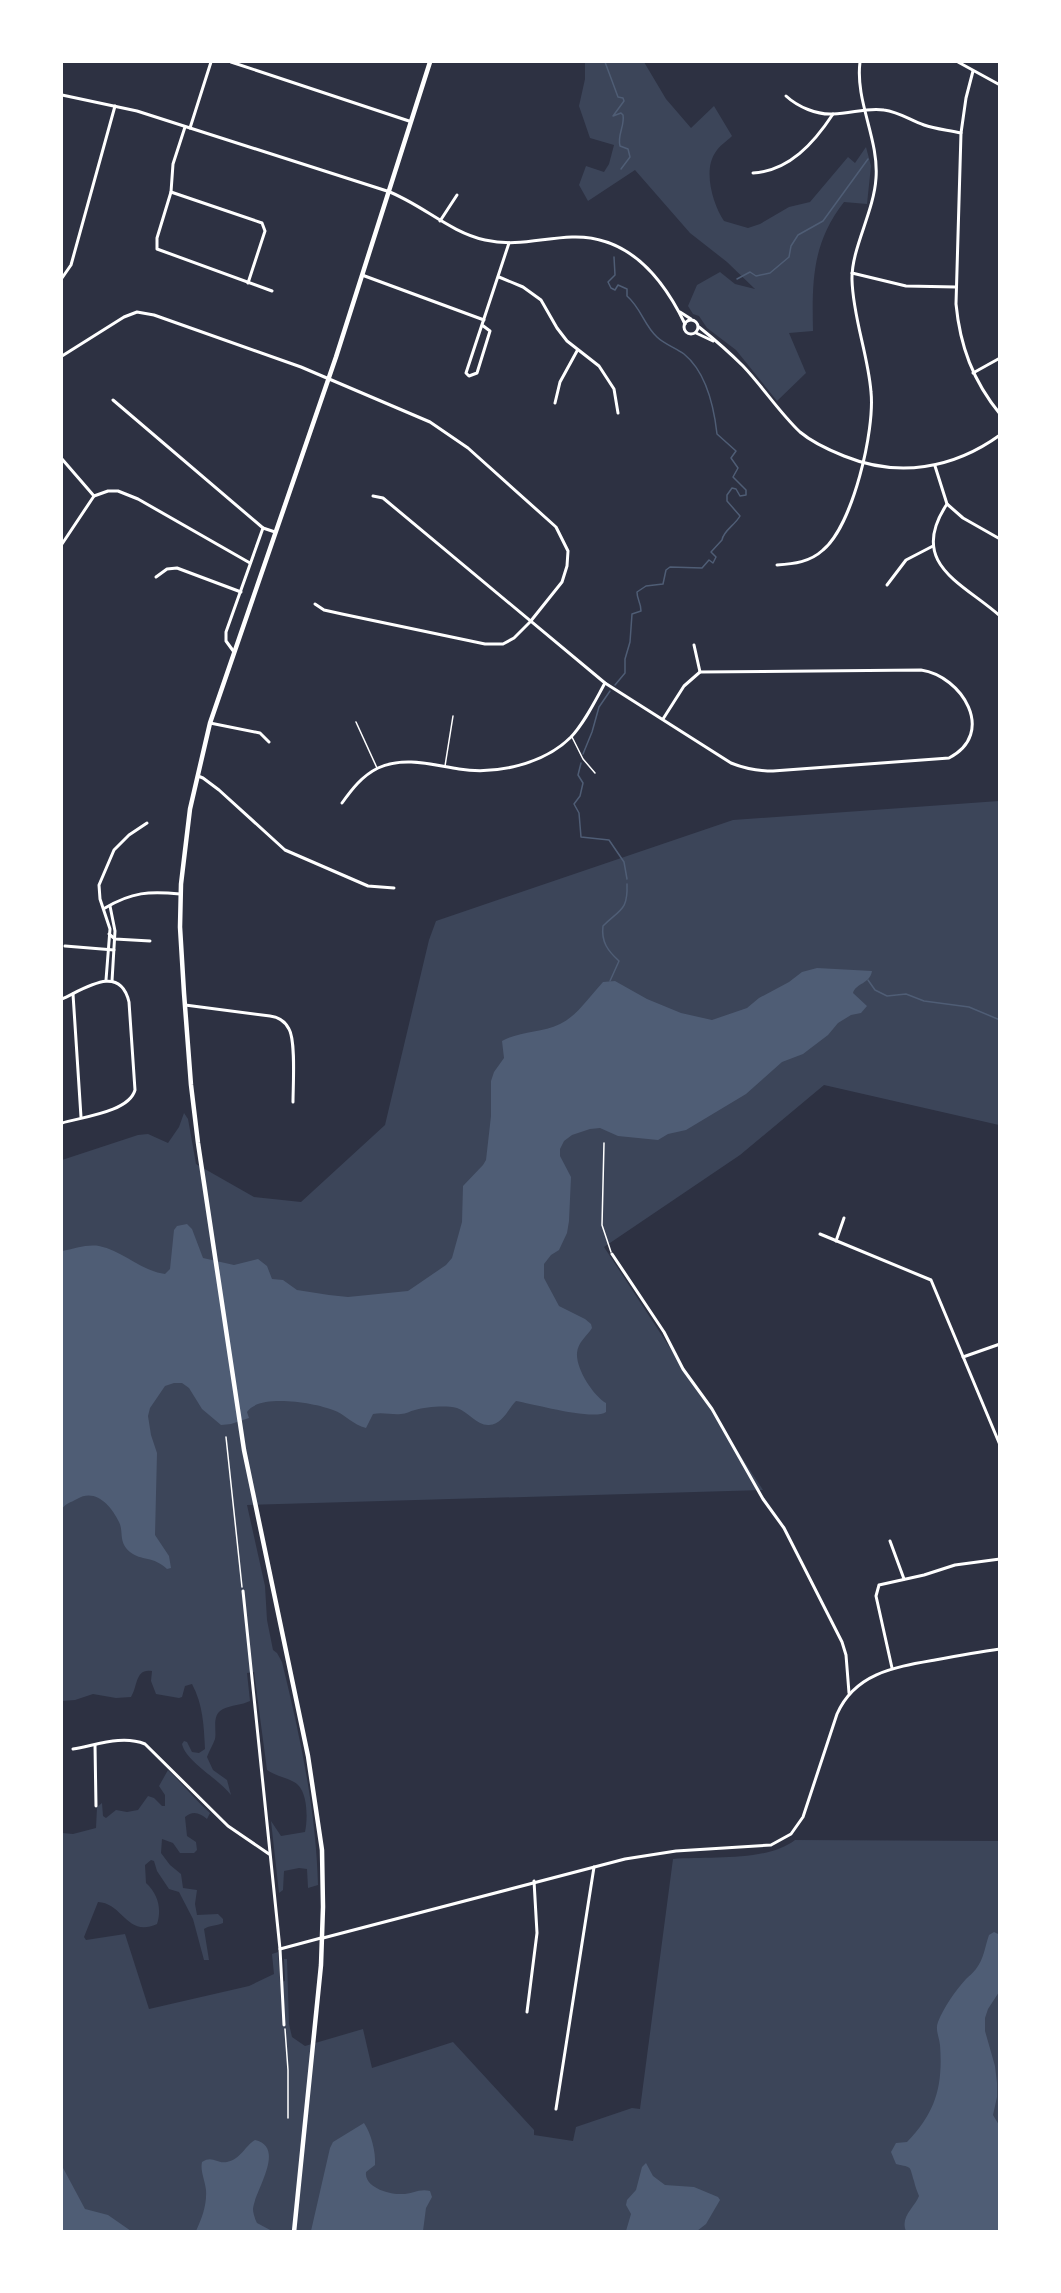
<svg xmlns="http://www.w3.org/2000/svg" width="1061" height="2293" font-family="'Noto Sans',sans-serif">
<rect width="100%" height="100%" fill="#2d3142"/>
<g fill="#3c4559">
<path d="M585 62H644L666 99 691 128 714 106 732 136C727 141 719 146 715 153 703 171 713 205 724 221L748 228 760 224 789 207 810 202 848 157 855 163 866 147 871 166 867 204 844 202C812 243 812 281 813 331L789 333 806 373 777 401 736 350 707 328 699 316 693 314 688 306 697 285 720 272 735 284 755 289 727 262 690 233 635 170 588 201 579 185 586 166 604 172 609 164 614 145 590 138 579 106 585 79Z"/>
<path d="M999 801V1125L824 1085 740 1155 604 1247 763 1490 247 1505 265 1586 267 1620 273 1650 277 1653 282 1662C300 1736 316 1809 318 1885L308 1888 307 1869 299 1868 284 1871 283 1890 279 1893 271 1821 281 1836 305 1832C308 1818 308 1789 294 1782 285 1777 276 1776 267 1770L254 1672 247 1673 250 1701C242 1705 231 1705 223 1709 211 1715 217 1730 215 1739 213 1745 209 1751 207 1757L213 1770 227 1780 231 1795C218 1778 186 1762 182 1744L184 1741 187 1742 192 1752 199 1753 205 1749C204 1727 203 1704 192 1684L185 1686 182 1697 179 1698 156 1694 151 1681 152 1671C135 1668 138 1686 131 1697L116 1698 93 1694 75 1700 62 1701V1160L138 1135 148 1134 168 1143 179 1127 184 1113 188 1119 196 1164 254 1197 301 1202 385 1125 429 940 436 921 733 820Z"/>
<path d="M168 1770C183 1784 195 1800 210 1813L207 1819C200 1813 193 1810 185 1817L187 1836 196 1842 197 1850 194 1853H180L173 1843 162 1839 161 1853 170 1865 181 1874 183 1888 197 1890 195 1904 197 1915 218 1914 223 1919V1923C216 1926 210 1925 204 1929L209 1960H204L193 1919 179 1892 169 1889 157 1871 154 1861 151 1860 145 1865 146 1883C158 1894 162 1909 157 1924 127 1938 123 1903 98 1902L84 1937 86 1940 125 1934 149 2009 249 1986 274 1974 272 1954 278 1952 280 1982 285 1981 284 1959H287L289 2024 292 2037 305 2046 363 2029 372 2068 453 2042 534 2130V2135L573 2141 576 2127 632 2108 640 2109 673 1859C709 1856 767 1862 795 1840L999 1841V2231H62V1833L73 1834 96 1828 97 1807 102 1803 103 1816 106 1818 116 1810 127 1812 138 1810 148 1796 154 1798 162 1806H165V1795L159 1786Z"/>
</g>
<g fill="#4f5d75">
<path d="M817 968 872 971C870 984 856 983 853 993L867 1006 861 1013 851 1015 838 1023 828 1035 803 1054 782 1062 746 1094 686 1130 668 1134 658 1140 618 1136 600 1128 590 1129 572 1135 564 1141 560 1149V1156L571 1177 569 1221 567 1233 559 1250 551 1255 544 1264V1278L559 1306 585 1319 591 1324 592 1328C587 1336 578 1342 577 1353 576 1369 593 1395 606 1403V1412C594 1421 534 1404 516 1401 508 1409 503 1424 489 1425 478 1426 468 1412 457 1408 445 1405 426 1407 415 1410 410 1411 406 1414 401 1414 392 1415 383 1412 373 1414L366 1428C353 1425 345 1414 333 1410 315 1403 259 1393 247 1412L249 1418 231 1424 221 1425 202 1409 189 1388 182 1383H174L165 1386 150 1408 148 1416 151 1435 157 1453 155 1535 169 1556 171 1568 167 1569C154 1556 141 1561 130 1552 118 1542 124 1532 119 1522 111 1505 95 1488 77 1499 70 1503 66 1503 62 1509V1251C74 1249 87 1244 99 1246 123 1251 141 1271 165 1274L170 1269 174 1230 177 1226 187 1224 192 1229 203 1258 234 1265 258 1259 267 1266 272 1279 283 1280 297 1290 329 1295 348 1297 408 1291 446 1265 452 1258 462 1222 463 1186 483 1165 486 1160 491 1116V1081L494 1072 504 1058 502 1041C520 1031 541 1033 560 1024 577 1016 590 996 603 982L615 981 647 999 681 1013 712 1020 747 1008 759 998 789 982 802 972Z"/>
<path d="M994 1932 998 1934 999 1942V1992L988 2009 985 2018V2031L995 2066 997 2083V2097L993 2115 999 2125V2231H906C900 2217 914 2208 919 2196 917 2191 915 2186 914 2181 909 2165 913 2168 896 2164L891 2152 896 2143 907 2142C936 2112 943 2086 940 2045 939 2036 935 2030 938 2022 944 2007 955 1991 966 1979 969 1976 973 1973 976 1969 984 1959 985 1946 989 1935Z"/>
<path d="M364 2123C371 2133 376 2152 375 2165L366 2172C364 2187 389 2195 402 2194 412 2194 420 2188 430 2191L432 2197 426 2208 423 2231H311L330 2148 333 2142Z"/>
<path d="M255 2140C287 2147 254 2192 253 2209 253 2213 255 2219 257 2223L272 2231H196C202 2218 207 2205 206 2190 205 2180 200 2171 202 2162 213 2155 216 2164 227 2162 241 2159 244 2147 255 2140Z"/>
<polygon points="646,2163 653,2176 665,2185 694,2187 718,2197 720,2200 706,2224 697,2231 626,2231 631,2214 626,2205 627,2200 636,2190 642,2167"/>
<polygon points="62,2166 85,2209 108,2215 131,2231 62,2231"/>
</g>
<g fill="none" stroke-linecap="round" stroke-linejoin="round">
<g stroke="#4f5d75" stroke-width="1.5">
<path d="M605 62 618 97 623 98 624 101 613 116 621 113 623 115C625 126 617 135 620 146L628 149 630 157 621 169"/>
<path d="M614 257 615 275 608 282 611 288 615 290 618 285 627 289V296C641 308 644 325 657 337 664 344 676 348 684 354 706 372 714 407 717 434L736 451 731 458 738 468 733 477 746 490V495L740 496 736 489 732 488 727 495V501L740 516C735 525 723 531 722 540L711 552 716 557 713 563 709 560 702 568 670 567 666 570 663 584 646 586 637 592C637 600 641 602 641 611L632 614 630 642 625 659V673L615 685"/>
<polyline points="737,279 750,272 756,276 770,273 789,257 791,246 798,235 823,221 868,159"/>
<polyline points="583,754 592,732 599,707 610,691"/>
<polyline points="581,763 578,775 583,783 580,796 574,804 579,813 581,837 609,840 624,862 627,879"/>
<polyline points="868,980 875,990 887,996 906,994 924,1001 969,1007 1000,1020"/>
<path d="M610 981 619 961C608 951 601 942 603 926 620 909 628 911 627 884"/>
</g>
<g stroke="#fff" stroke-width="1.5">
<polyline points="604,1143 602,1225 611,1252"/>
<polyline points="226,1437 242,1587"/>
<polyline points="285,2029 288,2070 288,2118"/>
</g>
<g stroke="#fff" stroke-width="1.5">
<polyline points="356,722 377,768"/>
<polyline points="572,737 583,759 595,773"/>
<polyline points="445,766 453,716"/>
</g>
<g stroke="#fff" stroke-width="3">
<polyline points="231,62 409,121"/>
<path d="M973 71 966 98 961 133 956 304C960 346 973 381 1000 414"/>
<path d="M786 96C798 107 817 115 833 114 851 114 867 107 884 110 899 112 910 120 924 125 935 129 948 130 961 133"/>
<polyline points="185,127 173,164 171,192 157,238 157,249 272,291"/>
<polyline points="190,128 211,62"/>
<path d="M753 173C789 171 814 143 833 114"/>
<polyline points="171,192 262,223 265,231 248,283"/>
<polyline points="440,221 457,195"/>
<polyline points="852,273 906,286 956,287"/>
<polyline points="362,275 484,320"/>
<polyline points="499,277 523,287 541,300 557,328 567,341 599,366 614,389 618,413"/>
<polyline points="62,278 71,265 115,106"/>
<polyline points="482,325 490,331 477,373 469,376 466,373 509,243"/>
<polyline points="62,356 124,317 137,312 154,315 301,367 430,422 468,448 556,527 568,551 567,566 562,582 530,622 514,638 503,644 485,644 342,614 324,610 315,604"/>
<polyline points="973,373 1000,358"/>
<polyline points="113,400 263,528"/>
<polyline points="555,403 560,382 577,351"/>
<polyline points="62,459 94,496"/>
<path d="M935 466 947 504C907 564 963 583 1000 616"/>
<path d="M373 496 383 498 605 683 731 763C746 769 758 771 773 771L949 758C997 733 962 676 921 670L700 672 684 686 663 719"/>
<polyline points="947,504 963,518 1000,539"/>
<path d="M777 565C794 564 810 562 823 550 853 525 875 430 871 392 868 354 853 318 852 280 851 249 874 212 876 178 879 139 855 101 860 62"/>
<polyline points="156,577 167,569 177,568 241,592"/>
<polyline points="887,585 906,560 933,546"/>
<polyline points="694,645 700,672"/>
<polyline points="210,723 260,733 269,742"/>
<polyline points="198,776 203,778 219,790 285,850 368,886 394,888"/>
<path d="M342 803C352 789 362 776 378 768 404 756 433 765 459 769 496 775 544 764 571 737 585 722 595 701 605 683"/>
<polyline points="110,906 115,931 112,981"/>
<path d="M105 908C132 892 149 891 180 894"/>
<polyline points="109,934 115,939 150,941"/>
<polyline points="65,946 114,950"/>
<polyline points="106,980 110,929 100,899 99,885 114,850 129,835 147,823"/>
<polyline points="73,994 81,1117"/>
<path d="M62 999C84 989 120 963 129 1002L135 1090C129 1112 82 1117 62 1123"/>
<path d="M185 1005 270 1016C278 1017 285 1021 289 1029 296 1041 293 1086 293 1102"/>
<polyline points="820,1234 931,1280 1000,1445"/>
<polyline points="836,1241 844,1218"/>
<polyline points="612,1254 664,1332 683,1369 712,1409 763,1499 784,1528 842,1642 846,1655 849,1693"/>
<polyline points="963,1357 1000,1344"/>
<polyline points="890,1541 904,1579"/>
<polyline points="243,1591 280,1949 284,2025"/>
<polyline points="892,1668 876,1596 879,1585 924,1575 955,1565 1000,1559"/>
<polyline points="95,1745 96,1806"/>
<path d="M73 1749C97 1745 122 1735 145 1744L228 1826 269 1854"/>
<polyline points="280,1949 321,1938"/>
<polyline points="527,2012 537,1933 534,1881"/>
<polyline points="556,2109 594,1867"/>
</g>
<g stroke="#fff" stroke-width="3">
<polyline points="958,62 1000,85"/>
<path d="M62 95 137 111 387 191C422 204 449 232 485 240 517 247 542 238 572 237 629 235 663 278 685 324"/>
<polyline points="680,312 691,319"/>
<circle cx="691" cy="327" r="7"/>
<path d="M699 327C714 339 729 352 743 366 763 387 779 412 800 432 813 443 829 450 844 456 898 478 953 469 1000 435"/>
<polyline points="696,333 713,341"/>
<polyline points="62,544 94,496 108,491 118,491 138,499 250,563"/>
<polyline points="234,652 226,641 226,632 263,528 275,532"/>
<path d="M323 1938 625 1859 676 1851 771 1845 791 1834 803 1817 837 1714C855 1673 895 1667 935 1660 956 1656 978 1652 1000 1649"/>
</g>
<polyline stroke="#fff" stroke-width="4.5" points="294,2232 321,1965 323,1907 322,1850 308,1756 244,1450 198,1143 191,1085 184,993 180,927 181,884 190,809 210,723 336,357 430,62"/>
</g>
<rect width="1061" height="2293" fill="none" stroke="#ffffff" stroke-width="126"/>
</svg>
